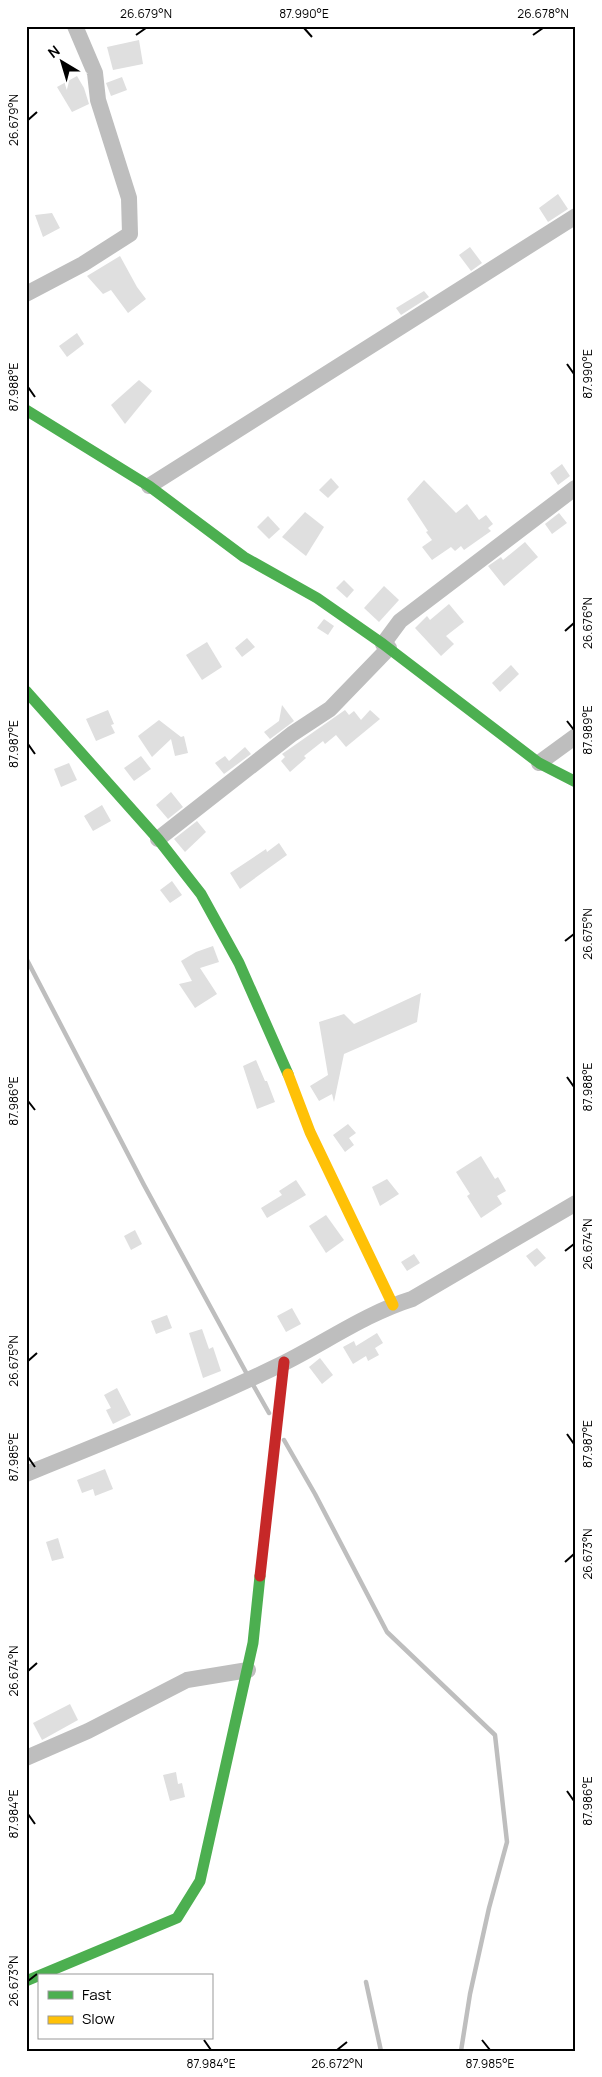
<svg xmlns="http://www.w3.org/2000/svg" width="602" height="2077" font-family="Manrope,sans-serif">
<rect width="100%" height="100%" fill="#fff"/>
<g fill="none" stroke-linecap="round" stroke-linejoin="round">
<g stroke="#bebebe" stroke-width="4.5">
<polyline points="26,958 144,1185 248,1376"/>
<polyline points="252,1383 269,1413"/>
<polyline points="284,1440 315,1494 387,1632 495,1735 507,1842 489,1908 470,1994 461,2051"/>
<polyline points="366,1982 381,2051"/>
</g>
</g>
<g fill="#dfdfdf">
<polygon points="139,40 143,64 113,70 107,47"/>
<polygon points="77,76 84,88 89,104 72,112 57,87"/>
<polygon points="122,77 127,90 111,96 106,83"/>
<polygon points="558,194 568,209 548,222 539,208"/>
<polygon points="52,213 60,228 43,237 35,215"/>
<polygon points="470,247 482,263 471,271 459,255"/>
<polygon points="120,256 137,287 146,299 128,313 111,290 103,294 87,276"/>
<polygon points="424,291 429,297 401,315 396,308"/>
<polygon points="77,333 84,344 67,357 59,346"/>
<polygon points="139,380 152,391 125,424 111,405"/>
<polygon points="562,464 570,476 558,485 550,473"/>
<polygon points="331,478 339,487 328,498 319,490"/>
<polygon points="424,480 456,513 467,504 479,520 486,515 493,524 488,528 491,531 464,550 461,546 455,551 451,547 432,560 422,547 432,540 426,532 428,531 407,499"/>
<polygon points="305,512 324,527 306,556 282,537"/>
<polygon points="559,513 567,523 552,534 545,524"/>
<polygon points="268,516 280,529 269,539 257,527"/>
<polygon points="525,542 538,557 504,586 488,566 501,557 503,560"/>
<polygon points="344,580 354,590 347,598 336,588"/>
<polygon points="384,586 399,600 379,622 364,608"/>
<polygon points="449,604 464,622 446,636 454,644 441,656 415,628 427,616 430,620"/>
<polygon points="324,619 334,626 328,635 317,628"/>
<polygon points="247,638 255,647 242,657 235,648"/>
<polygon points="207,642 222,667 202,680 186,655"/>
<polygon points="511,665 519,674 500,692 492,683"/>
<polygon points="282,705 294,721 270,739 264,732 279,721"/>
<polygon points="108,710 114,724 111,725 115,733 96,741 86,719"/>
<polygon points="345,710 349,715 354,711 361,720 370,710 380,719 346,747 336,735 325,744 323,741 304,756 306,758 290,772 281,761 285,757 282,754"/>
<polygon points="159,720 181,737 184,736 188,753 175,756 171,739 152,757 138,736"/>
<polygon points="245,747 251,754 224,774 215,763 225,756 229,761"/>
<polygon points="141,756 151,769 134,781 124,768"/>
<polygon points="69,763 77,780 61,787 54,769"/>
<polygon points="171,792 183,807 168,819 156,805"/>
<polygon points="102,805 111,821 93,831 84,816"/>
<polygon points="197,821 206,832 185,852 174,839"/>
<polygon points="279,843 287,855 240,889 230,873 266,849 267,852"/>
<polygon points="172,881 182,895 170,903 160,890"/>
<polygon points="213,946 219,962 200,968 217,994 195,1008 179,984 192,981 181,961 196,952"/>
<polygon points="421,993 417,1022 344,1054 334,1102 332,1094 319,1101 310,1086 328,1075 319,1022 344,1014 354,1024"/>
<polygon points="256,1060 265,1081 267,1081 275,1102 257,1109 243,1066"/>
<polygon points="348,1124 356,1133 349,1138 354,1145 345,1152 333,1135"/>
<polygon points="481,1156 495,1179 498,1177 506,1191 497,1196 502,1204 481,1218 467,1196 470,1194 456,1172"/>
<polygon points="387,1179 399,1194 380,1206 372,1187"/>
<polygon points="296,1180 306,1195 267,1218 261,1208 282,1195 279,1191"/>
<polygon points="326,1215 344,1240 326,1253 309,1226"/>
<polygon points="135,1230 142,1244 131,1250 124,1236"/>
<polygon points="537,1248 546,1258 535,1267 526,1256"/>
<polygon points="414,1254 420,1263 407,1271 401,1262"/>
<polygon points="292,1308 301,1324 286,1332 277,1316"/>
<polygon points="167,1315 172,1328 156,1334 151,1321"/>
<polygon points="202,1329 209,1349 213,1347 221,1371 203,1378 189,1333"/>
<polygon points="377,1333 383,1343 375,1348 379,1355 368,1361 366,1356 353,1364 343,1347 354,1341 356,1346"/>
<polygon points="320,1358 333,1375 322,1384 309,1367"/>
<polygon points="117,1388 131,1415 113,1424 106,1410 111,1408 104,1395"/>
<polygon points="105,1469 113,1489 95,1496 93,1489 82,1493 77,1480"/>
<polygon points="58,1538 64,1558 52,1561 46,1542"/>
<polygon points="70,1704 78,1720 42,1740 33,1723"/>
<polygon points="176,1772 178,1784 182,1783 185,1797 170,1801 163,1775"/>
</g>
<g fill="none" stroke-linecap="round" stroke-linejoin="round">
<g stroke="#bebebe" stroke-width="16">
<polyline points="26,294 83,264 130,234 129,198 98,100 95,73 75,26"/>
<polyline points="149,486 576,216"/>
<polyline points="383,644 400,621 575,488"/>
<polyline points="539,763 576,736"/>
<polyline points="158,839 292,734 330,709 389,648"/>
<path d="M26 1474C113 1439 199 1404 284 1363 326 1342 367 1313 412 1299L576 1203"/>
<polyline points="26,1758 88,1731 187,1680 248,1670"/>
</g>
<g stroke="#4caf50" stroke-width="11">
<polyline points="26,410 149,486 244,557 317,598 383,644 539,763 576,782"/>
<polyline points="26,691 158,839 201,894 239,963 288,1074"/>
<polyline points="26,1981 177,1918 200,1881 253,1643 260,1576"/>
</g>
<polyline stroke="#ffc107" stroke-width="11" points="288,1074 310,1132 393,1305"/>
<polyline stroke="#c62828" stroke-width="11" points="260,1576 284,1362"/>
</g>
<path fill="none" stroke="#000" stroke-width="2" d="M304 28 312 37M136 35 146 28M533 35 543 28M28 120 37 112M567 364 574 374M28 387 35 397M565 631 574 623M567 721 574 730M28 744 35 754M565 941 574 934M567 1077 574 1087M28 1101 35 1110M565 1251 574 1244M28 1361 37 1353M567 1434 574 1444M28 1457 35 1467M565 1562 574 1554M28 1671 37 1663M567 1791 574 1801M28 1814 35 1824M28 1981 37 1974M204 2040 211 2050M482 2040 490 2050M337 2050 347 2042"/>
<rect width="602" height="2077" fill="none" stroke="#ffffff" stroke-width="55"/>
<rect x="38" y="1974" width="175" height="65" fill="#ffffff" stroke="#999999"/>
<rect x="48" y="1991" width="25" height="8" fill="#4caf50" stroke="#999999"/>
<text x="82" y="2000" font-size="15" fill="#000000">Fast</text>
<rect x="48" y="2016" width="25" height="8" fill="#ffc107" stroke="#999999"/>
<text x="82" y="2024" font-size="15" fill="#000000">Slow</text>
<g transform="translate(62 62) rotate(322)" stroke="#ffffff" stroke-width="4" paint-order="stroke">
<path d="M0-4L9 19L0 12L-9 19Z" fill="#000000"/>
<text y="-8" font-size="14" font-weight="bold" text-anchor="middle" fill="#000000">N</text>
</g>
<rect x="28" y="28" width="546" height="2022" fill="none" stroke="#000" stroke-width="2"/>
<g font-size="12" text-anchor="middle" fill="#000">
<text x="146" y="18">26.679°N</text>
<text x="304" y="18">87.990°E</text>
<text x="543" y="18">26.678°N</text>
<text transform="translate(14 120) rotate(-90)" y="4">26.679°N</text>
<text transform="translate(588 374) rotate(-90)" y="4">87.990°E</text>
<text transform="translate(14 387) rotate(-90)" y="4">87.988°E</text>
<text transform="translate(588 623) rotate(-90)" y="4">26.676°N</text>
<text transform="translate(588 730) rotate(-90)" y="4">87.989°E</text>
<text transform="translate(14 744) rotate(-90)" y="4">87.987°E</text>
<text transform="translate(588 934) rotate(-90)" y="4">26.675°N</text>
<text transform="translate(588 1087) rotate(-90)" y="4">87.988°E</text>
<text transform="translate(14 1101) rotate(-90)" y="4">87.986°E</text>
<text transform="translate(588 1244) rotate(-90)" y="4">26.674°N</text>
<text transform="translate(14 1361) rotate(-90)" y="4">26.675°N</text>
<text transform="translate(588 1444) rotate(-90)" y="4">87.987°E</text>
<text transform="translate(14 1457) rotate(-90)" y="4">87.985°E</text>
<text transform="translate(588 1554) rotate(-90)" y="4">26.673°N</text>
<text transform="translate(14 1671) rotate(-90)" y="4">26.674°N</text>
<text transform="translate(588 1801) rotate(-90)" y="4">87.986°E</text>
<text transform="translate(14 1814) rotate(-90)" y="4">87.984°E</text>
<text transform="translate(14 1981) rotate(-90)" y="4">26.673°N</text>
<text x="211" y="2068">87.984°E</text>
<text x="337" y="2068">26.672°N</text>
<text x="490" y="2068">87.985°E</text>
</g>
</svg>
